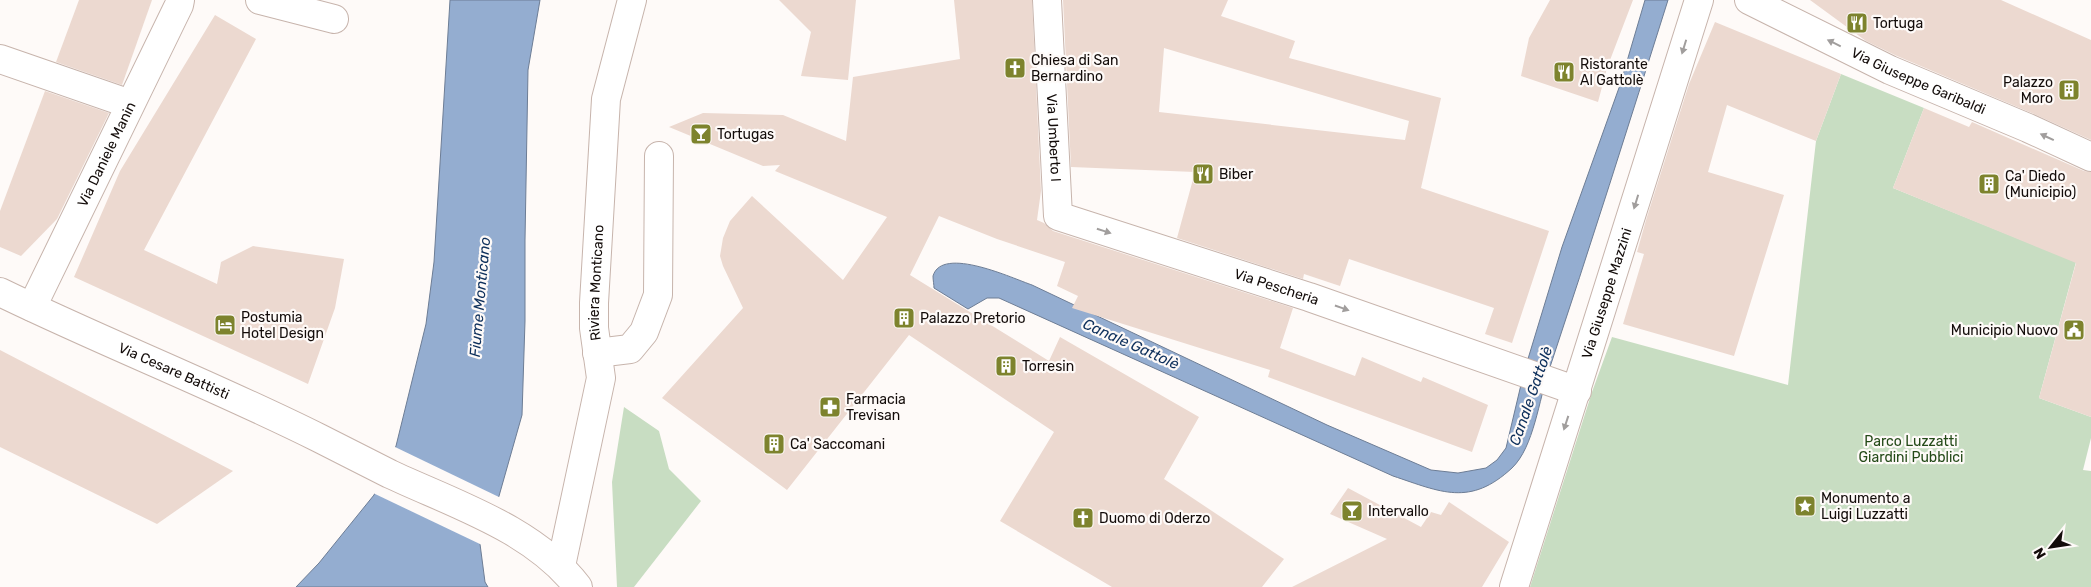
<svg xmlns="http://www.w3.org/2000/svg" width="2091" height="587" font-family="Rubik,sans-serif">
<rect width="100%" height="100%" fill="#fefaf8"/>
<g fill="#c8ddc2">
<polygon points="1841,74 1924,108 1893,188 2076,262 2039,398 2091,417 2091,438 2083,470 2091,471 2091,587 1530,587 1592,392 1612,337 1788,385 1816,141"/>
<polygon points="624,407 659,431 669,469 701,501 634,587 617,587 612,482"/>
</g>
<g fill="#94add0" stroke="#6d7d95">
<polygon points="450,0 540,0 528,70 525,240 525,321 522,415 499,496 480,544 485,582 488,587 296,587 319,563 374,495 396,446 426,324 434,262"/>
<path d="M1645 0H1668C1629 124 1590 247 1549 370 1539 399 1534 447 1512 468 1470 507 1441 492 1393 476L999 298H987L968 309 934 288C934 285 933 280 933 276 942 245 1014 279 1032 285L1327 425 1431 470 1458 473 1486 468 1497 460 1506 448 1524 372 1562 247 1620 85Z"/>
</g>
<polygon fill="#fefaf8" points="393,446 501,498 482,545 373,493"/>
<g fill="#ecd9d0" fill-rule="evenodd">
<polygon points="79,0 152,0 122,85 56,62"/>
<polygon points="779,0 856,0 848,80 801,76 811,32"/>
<polygon points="954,0 1032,0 1041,191 1037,220 1044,223 1053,231 1293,308 1280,348 1355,376 1362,357 1421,382 1423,377 1488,405 1472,452 1268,377 1270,370 1072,308 1078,296 1057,286 1065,262 997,239 939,216 910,275 1049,361 1060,337 1199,417 1164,479 1284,559 1262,587 1112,587 1000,521 1054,432 909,335 787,490 662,398 743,308 723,266 720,256 723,238 730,221 752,196 843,280 887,217 775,171 780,165 763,166 669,127 703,113 783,115 846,141 853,77 960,59"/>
<path d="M1063 0H1228L1221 16 1295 41 1289 58 1441 98 1421 188 1549 231 1512 343 1485 334 1494 308 1349 259 1340 286 1304 274 1303 279 1177 238 1195 172 1071 167ZM1164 48 1409 121 1405 140 1159 112Z"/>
<polygon points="1550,0 1633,0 1607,68 1598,102 1521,76 1529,38"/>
<polygon points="1810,0 2001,0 2091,40 2091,140 2034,114 1897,56 1866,41"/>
<polygon points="215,15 256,39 144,250 217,284 221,262 253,246 344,259 335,308 308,384 74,277 120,171"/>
<polygon points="1715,22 1841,74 1816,141 1727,105 1708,172 1784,195 1734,356 1623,324 1644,254 1637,252 1646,220 1689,84"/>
<polygon points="45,91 109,113 57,219 21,256 0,247 0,211"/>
<polygon points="1924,108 1969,127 1972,122 2084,171 2091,172 2091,417 2039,398 2076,263 1893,188"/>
<polygon points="0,350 233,471 157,524 0,447"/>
<polygon points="1348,488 1421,527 1431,512 1441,515 1449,502 1509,542 1482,587 1292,587 1387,539 1330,514"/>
</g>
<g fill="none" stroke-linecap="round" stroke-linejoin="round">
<g stroke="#c7b4ac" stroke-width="30">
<g id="minor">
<polyline points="260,0 334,19"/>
<path id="s1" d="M1047 0 1058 216 1309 297 1577 391"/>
<path id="s2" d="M1749 0 1890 70 2028 128 2091 157"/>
<polyline points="0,59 130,104"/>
<path id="s3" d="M0 292C105 343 215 386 319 438 343 450 366 462 390 474 454 504 534 529 578 587"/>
<path id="s4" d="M32 307 179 5 180 0"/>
<polyline points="597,353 630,349 644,332 658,295 659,156"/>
<path id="s5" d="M561 566 601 378 594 328V303L606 99 632 0"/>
<path id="s6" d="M1514 587 1699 0"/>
</g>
</g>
<use href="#minor" stroke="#fff" stroke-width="28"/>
</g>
<defs><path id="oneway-solid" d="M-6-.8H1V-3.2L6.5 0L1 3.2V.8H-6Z" transform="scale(1.25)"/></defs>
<g fill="#a19e9d">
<use href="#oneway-solid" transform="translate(1834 43) rotate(-154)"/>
<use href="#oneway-solid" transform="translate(1684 47) rotate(107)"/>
<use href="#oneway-solid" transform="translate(2047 137) rotate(-155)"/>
<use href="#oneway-solid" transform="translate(1636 202) rotate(107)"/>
<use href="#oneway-solid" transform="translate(1104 231) rotate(18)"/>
<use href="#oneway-solid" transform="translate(1342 308) rotate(19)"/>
<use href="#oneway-solid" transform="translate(1566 423) rotate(108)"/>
</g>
<defs>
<g id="restaurant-square" transform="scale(1.125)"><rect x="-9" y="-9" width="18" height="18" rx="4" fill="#7d832d" stroke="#fefaf8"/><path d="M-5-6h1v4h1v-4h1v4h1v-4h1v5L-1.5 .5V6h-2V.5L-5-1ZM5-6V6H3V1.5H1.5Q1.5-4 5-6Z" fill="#fff"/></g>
<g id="church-square" transform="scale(1.125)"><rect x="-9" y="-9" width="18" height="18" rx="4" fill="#7d832d" stroke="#fefaf8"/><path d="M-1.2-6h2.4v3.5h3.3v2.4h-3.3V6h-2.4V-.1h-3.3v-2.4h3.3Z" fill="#fff"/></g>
<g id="building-square" transform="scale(1.125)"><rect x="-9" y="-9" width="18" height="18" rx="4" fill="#7d832d" stroke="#fefaf8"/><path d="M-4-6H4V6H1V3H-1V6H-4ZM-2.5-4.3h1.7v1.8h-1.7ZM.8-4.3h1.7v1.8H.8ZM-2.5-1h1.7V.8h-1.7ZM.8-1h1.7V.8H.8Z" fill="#fff"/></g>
<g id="bar-square" transform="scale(1.125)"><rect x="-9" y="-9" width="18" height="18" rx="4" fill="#7d832d" stroke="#fefaf8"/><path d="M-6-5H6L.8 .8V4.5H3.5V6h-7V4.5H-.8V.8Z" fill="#fff"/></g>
<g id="hotel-square" transform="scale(1.125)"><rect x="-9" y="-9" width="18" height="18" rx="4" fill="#7d832d" stroke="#fefaf8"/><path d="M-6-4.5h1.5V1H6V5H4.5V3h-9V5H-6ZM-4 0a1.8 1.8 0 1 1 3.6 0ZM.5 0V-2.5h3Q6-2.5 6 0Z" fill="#fff"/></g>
<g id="civic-square" transform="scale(1.125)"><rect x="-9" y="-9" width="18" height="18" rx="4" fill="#7d832d" stroke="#fefaf8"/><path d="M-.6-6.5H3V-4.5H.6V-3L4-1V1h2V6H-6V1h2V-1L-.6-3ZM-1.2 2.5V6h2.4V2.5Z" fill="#fff"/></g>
<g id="pharmacy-square" transform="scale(1.125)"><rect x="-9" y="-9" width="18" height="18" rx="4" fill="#7d832d" stroke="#fefaf8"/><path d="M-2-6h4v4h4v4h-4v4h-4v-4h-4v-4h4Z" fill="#fff"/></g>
<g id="sight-square" transform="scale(1.125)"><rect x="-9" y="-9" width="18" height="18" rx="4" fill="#7d832d" stroke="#fefaf8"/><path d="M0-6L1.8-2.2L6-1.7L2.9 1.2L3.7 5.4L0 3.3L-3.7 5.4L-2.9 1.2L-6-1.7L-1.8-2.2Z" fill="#fff"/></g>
</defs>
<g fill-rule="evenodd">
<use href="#restaurant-square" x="1857" y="23"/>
<use href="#church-square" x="1015" y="68"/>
<use href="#restaurant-square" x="1564" y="72"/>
<use href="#building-square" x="2069" y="90"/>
<use href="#bar-square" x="701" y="134"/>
<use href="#restaurant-square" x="1203" y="174"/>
<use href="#building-square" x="1989" y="184"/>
<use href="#building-square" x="904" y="318"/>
<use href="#hotel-square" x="225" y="325"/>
<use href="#civic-square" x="2074" y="330"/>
<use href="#building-square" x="1006" y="366"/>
<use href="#pharmacy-square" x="830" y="407"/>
<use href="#building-square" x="774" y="444"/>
<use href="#sight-square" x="1805" y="506"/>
<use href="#bar-square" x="1352" y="511"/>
<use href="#church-square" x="1083" y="518"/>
</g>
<g text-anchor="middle" stroke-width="4.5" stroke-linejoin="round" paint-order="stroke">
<g font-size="14" fill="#130c0a" stroke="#fefaf8" text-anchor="start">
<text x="1873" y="28">Tortuga</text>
<text x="1031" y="65">Chiesa di San<tspan x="1031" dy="16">Bernardino</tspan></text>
<text x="1580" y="69">Ristorante<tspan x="1580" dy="16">Al Gattolè</tspan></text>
<text x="2053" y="87" text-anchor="end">Palazzo<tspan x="2053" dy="16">Moro</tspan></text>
<text x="717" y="139">Tortugas</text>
<text x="1219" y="179">Biber</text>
<text x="2005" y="181">Ca' Diedo<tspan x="2005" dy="16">(Municipio)</tspan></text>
<text x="241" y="322">Postumia<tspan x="241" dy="16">Hotel Design</tspan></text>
<text x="920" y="323">Palazzo Pretorio</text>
<text x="2058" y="335" text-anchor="end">Municipio Nuovo</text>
<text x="1022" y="371">Torresin</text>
<text x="846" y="404">Farmacia<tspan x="846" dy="16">Trevisan</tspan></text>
<text x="790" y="449">Ca' Saccomani</text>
<text x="1821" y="503">Monumento a<tspan x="1821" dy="16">Luigi Luzzatti</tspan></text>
<text x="1368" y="516">Intervallo</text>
<text x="1099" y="523">Duomo di Oderzo</text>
</g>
<g font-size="14" fill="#130c0a" stroke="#fefaf8">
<text dy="5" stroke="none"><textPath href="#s2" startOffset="188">Via Giuseppe Garibaldi</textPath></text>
<text dy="5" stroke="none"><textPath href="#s1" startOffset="138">Via Umberto I</textPath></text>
<text dy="5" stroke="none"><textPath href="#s4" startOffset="170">Via Daniele Manin</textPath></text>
<text dy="5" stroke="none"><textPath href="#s5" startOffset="288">Riviera Monticano</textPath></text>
<text dy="5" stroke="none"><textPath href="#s1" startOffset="446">Via Pescheria</textPath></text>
<text dy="5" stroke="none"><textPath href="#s6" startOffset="308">Via Giuseppe Mazzini</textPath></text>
<text dy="5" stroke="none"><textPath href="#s3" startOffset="191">Via Cesare Battisti</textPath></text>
</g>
<g font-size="14" fill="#244a18" stroke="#fefaf8">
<text x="1911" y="446">Parco Luzzatti<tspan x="1911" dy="16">Giardini Pubblici</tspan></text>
</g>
<g font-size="15" font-style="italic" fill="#0d2f5b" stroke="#fefaf8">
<text transform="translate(480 297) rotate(-85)" y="5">Fiume Monticano</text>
<text transform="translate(1131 344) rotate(24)" y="5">Canale Gattolè</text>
<text transform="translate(1531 396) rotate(-71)" y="5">Canale Gattolè</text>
</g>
</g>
<g transform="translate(2051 547) rotate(240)" stroke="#fefaf8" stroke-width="4" paint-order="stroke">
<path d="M0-4L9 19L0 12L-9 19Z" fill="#130c0a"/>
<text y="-8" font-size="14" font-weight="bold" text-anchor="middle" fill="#130c0a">N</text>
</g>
</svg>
